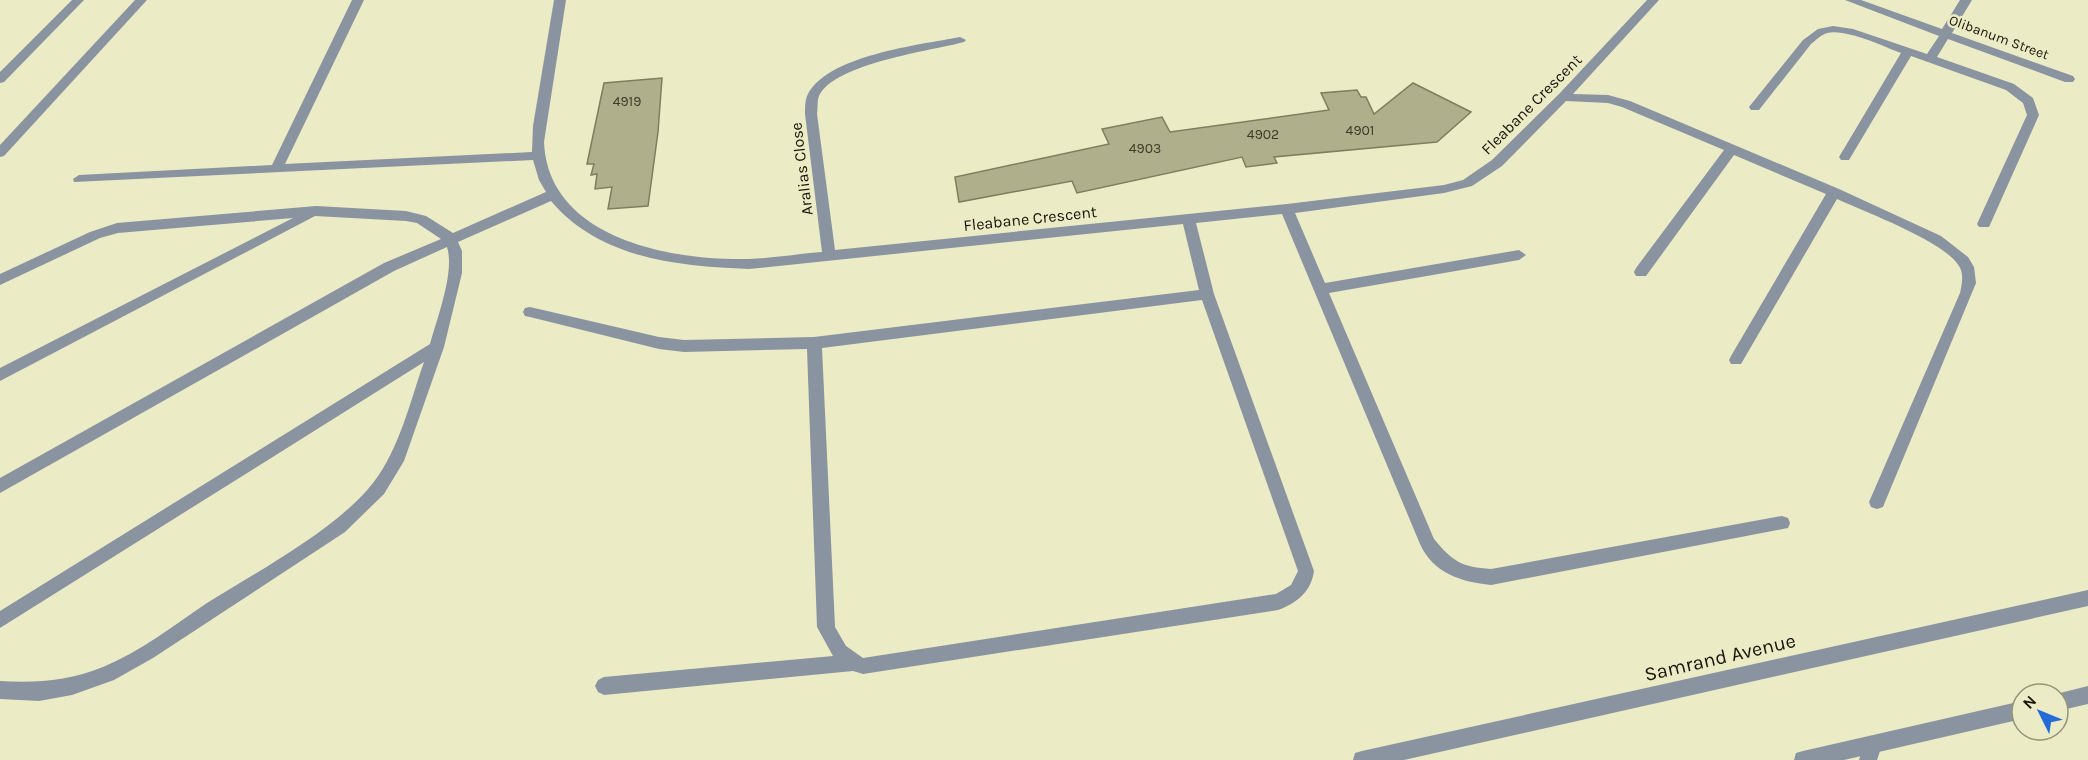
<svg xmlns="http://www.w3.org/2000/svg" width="2088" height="760" font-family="Karla,sans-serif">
<rect width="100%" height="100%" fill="#ebebc6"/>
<g fill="#afaf8c" stroke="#7e7e5c" stroke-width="1.5">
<polygon points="662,78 658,132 648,206 608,209 612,187 595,189 597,174 591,175 594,164 587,164 604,83"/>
<polygon points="1413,83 1471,112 1437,142 1274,157 1277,163 1246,167 1242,157 1077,193 1072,181 959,202 955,177 1109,144 1102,129 1162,117 1170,132 1329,110 1321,93 1357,90 1361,97 1366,97 1374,114"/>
</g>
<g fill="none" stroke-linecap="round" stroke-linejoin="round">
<polygon fill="#8a93a0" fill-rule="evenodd" points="1873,736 1880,738 1882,745 1877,760 1859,760 1866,738"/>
<g fill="#8a93a0" fill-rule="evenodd">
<polygon points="72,0 84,0 4,82 0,83 0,72"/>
<polygon points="135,0 147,0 4,156 0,157 0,145"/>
<path d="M352 0H364L285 164 532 152 533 126 554 0H566L544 142C548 239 672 261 749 259 773 258 797 254 822 252L805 114C805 108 805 101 807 96 826 55 920 45 960 37L966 40 964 42C931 51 835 63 819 96 817 101 818 108 817 114L835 250 1287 204 1444 185 1463 180 1492 160 1559 94 1647 0H1659L1573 94 1608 95 1630 101 1839 189 1941 236 1968 257 1974 267 1976 283 1885 502 1883 507 1877 509 1871 507 1869 502 1960 293C1962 284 1964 274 1959 266 1944 241 1865 212 1837 199L1741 364H1731L1729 360 1731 356 1826 194 1734 155 1646 276H1636L1634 272 1636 268 1724 150 1622 107 1608 103 1566 101 1502 166 1472 186 1444 193 1295 213 1325 283 1519 250 1526 255 1519 260 1329 293 1434 539C1453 562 1462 567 1491 569L1782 516 1788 518 1790 523 1788 528 1491 585C1461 582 1433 573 1420 544L1282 214 1196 223 1214 294 1314 571C1311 592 1297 603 1278 610L863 674 853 671 604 695 598 692 595 686 598 680 604 677 833 656 817 627 807 349 684 352 659 349 530 317 525 316 523 312 525 308 530 307 659 337 684 340 814 337 1199 290 1183 224 749 269C678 266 600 259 551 201L458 242 462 251V273L444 347 404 461 384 494 345 532 153 658 114 680 72 695 39 701 0 699V681C36 683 69 681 103 667 140 652 174 625 207 603 258 571 336 530 373 483 399 450 410 402 424 362L0 628V611L430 344C437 318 455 272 447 247L394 271 0 493V478L384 263 441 239 417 223 406 221 315 216 0 381V368L293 218 118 233 100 238 0 285V274L90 232 117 223 316 206 406 211 426 216 453 233 546 192 539 180 533 160 74 182 73 179 79 175 272 165ZM1202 300 1298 571 1291 585 1276 594 863 658 846 646 835 627 822 348Z"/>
<path d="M1845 0H1861L1942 29 1960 0H1972L1952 33 2073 76 2075 79 2073 82H2065L1948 39 1937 57 2014 84 2033 98 2039 115 1989 227H1979L1977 224 2027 115 2023 103 2006 90 1911 56 1849 160H1841L1839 157 1901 53C1883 46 1845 28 1827 33 1821 35 1816 40 1811 44L1759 110H1751L1749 107 1803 40 1818 29 1833 26 1853 29 1927 54 1939 36Z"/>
<polygon points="2088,590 2088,606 1404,760 1353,760 1355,753 1362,751"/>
<polygon points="2088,686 2088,704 2058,711 2058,694 2056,694"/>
<polygon points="2022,701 2022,719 1844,760 1794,760 1796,753 1803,751"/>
</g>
</g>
<g text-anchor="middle" stroke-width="5" stroke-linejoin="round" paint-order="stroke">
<g font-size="14" fill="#151508" stroke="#ebebc6">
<text transform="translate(1999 37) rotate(20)" y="5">Olibanum Street</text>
</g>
<g font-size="14" fill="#3c3c29">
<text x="627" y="106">4919</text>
<text x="1360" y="135">4901</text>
<text x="1263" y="139">4902</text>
<text x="1145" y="153">4903</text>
</g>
<g font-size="16" fill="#151508" stroke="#ebebc6">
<text transform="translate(1531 104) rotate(-45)" y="6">Fleabane Crescent</text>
<text transform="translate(801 169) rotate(-97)" y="6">Aralias Close</text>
<text transform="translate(1030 218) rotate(-6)" y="6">Fleabane Crescent</text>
</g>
<g font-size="20" fill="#151508" stroke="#ebebc6">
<text transform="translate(1720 657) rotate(-13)" y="7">Samrand Avenue</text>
</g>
</g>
<g transform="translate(2040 712) rotate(313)"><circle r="28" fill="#ebebc6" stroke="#95957a" stroke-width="1.5"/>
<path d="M0-4.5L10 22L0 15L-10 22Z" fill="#246bd7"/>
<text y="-9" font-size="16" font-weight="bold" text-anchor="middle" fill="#151508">N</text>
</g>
</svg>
